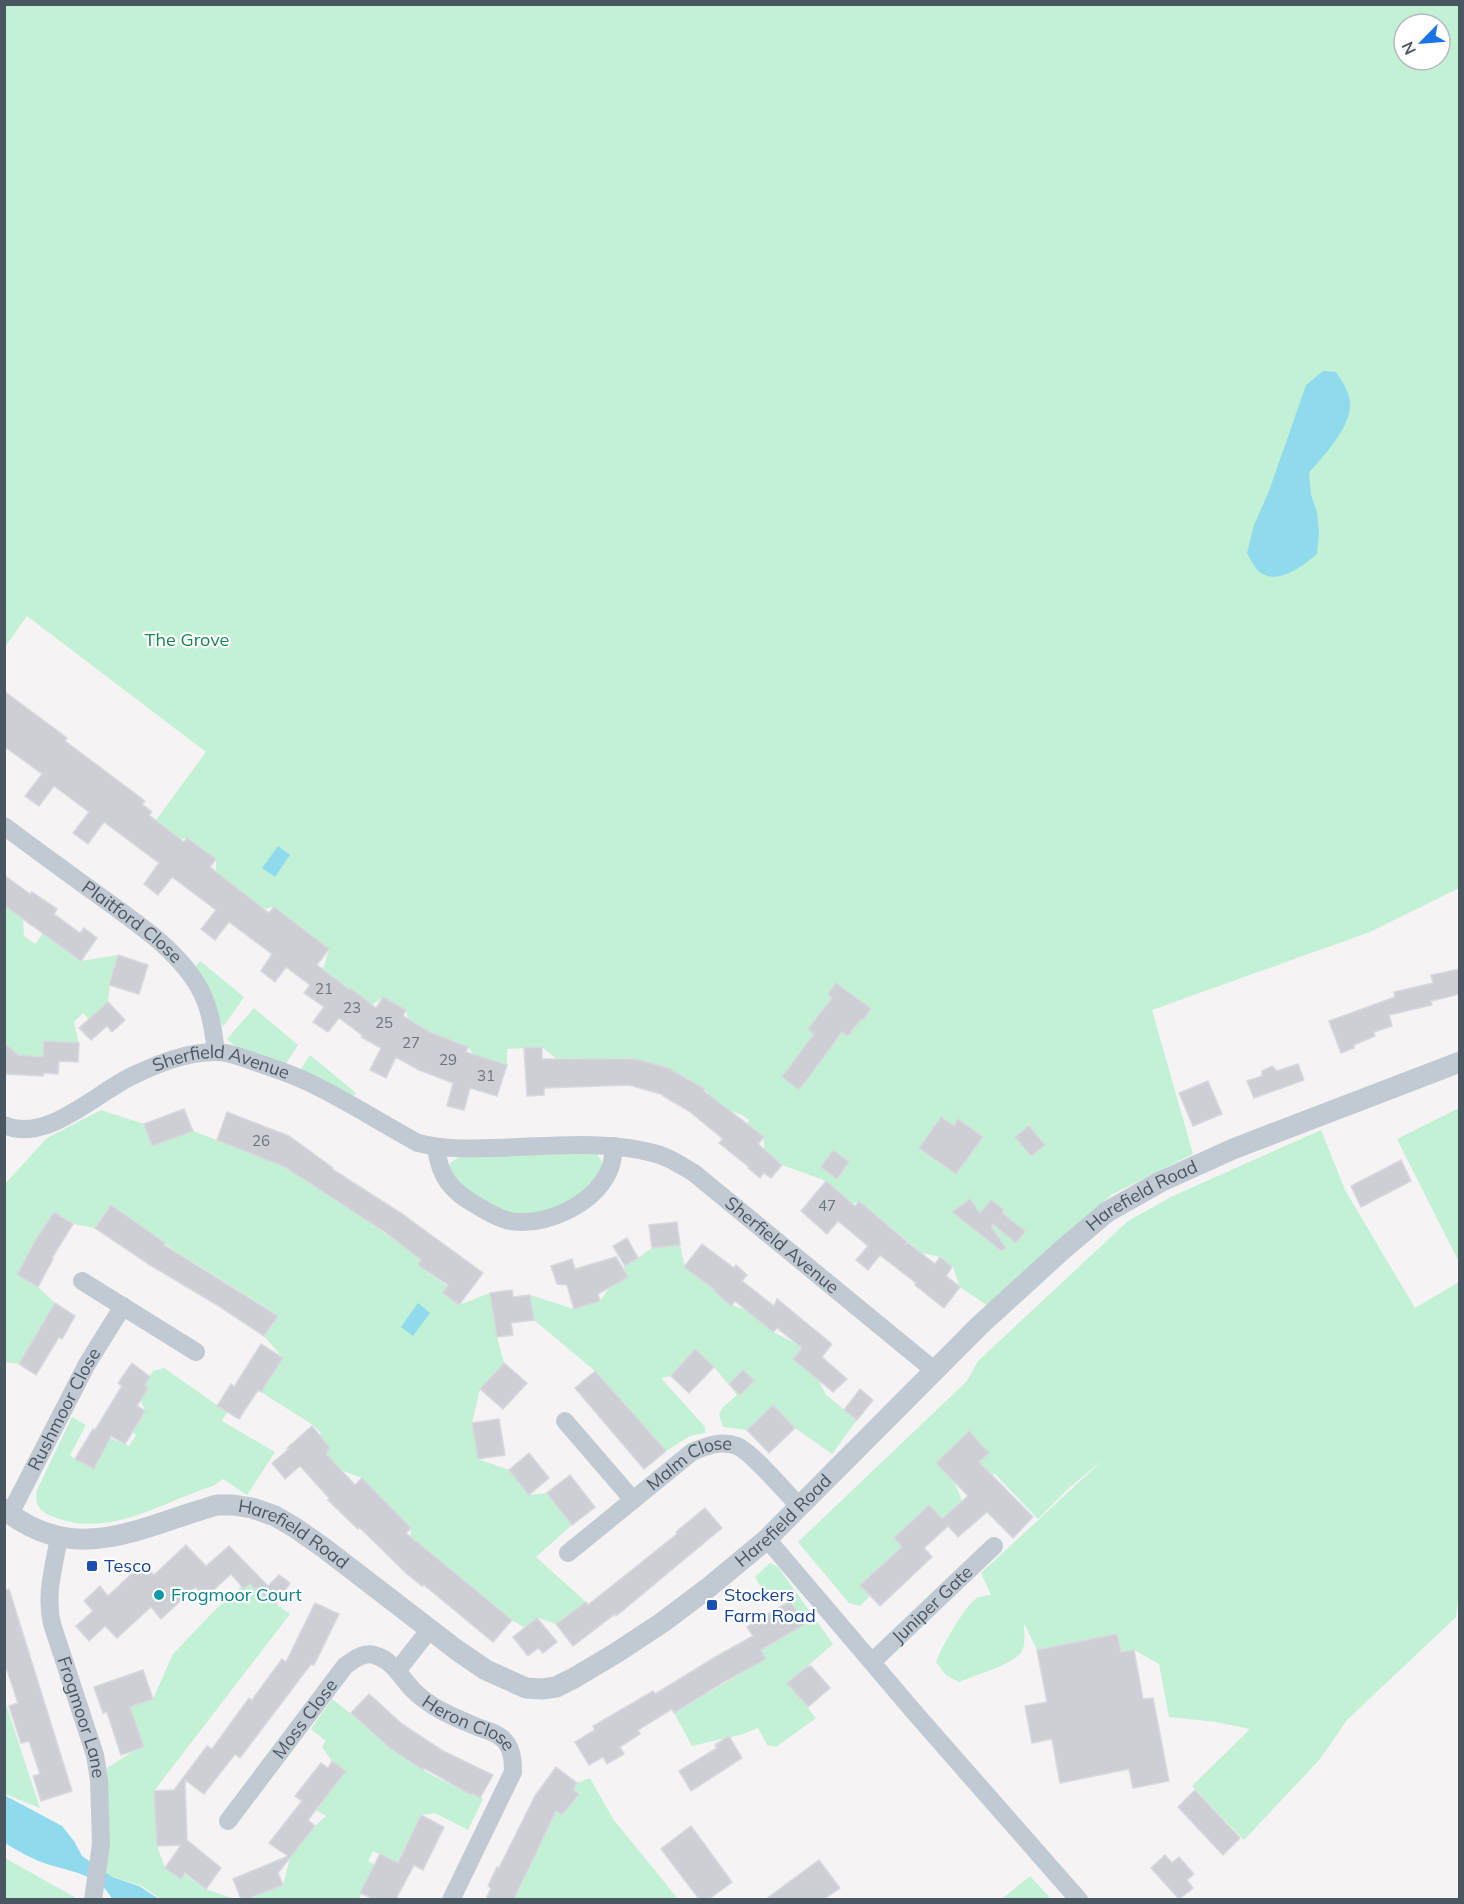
<svg xmlns="http://www.w3.org/2000/svg" width="1464" height="1904" font-family="Mulish,sans-serif">
<rect width="100%" height="100%" fill="#f5f3f3"/>
<g fill="#c3f1d5" fill-rule="evenodd">
<path d="M5 5H1459V888L1370 932 1152 1010 1193 1154 1111 1195 988 1306 960 1287 953 1267 940 1257 922 1253 859 1201 852 1204 826 1181 782 1165 764 1149V1137L747 1124 749 1120 742 1115 728 1110 710 1096 705 1089 665 1067 634 1058 599 1059 592 1074 578 1058 557 1059 542 1047 507 1049V1065L474 1055 468 1047 432 1033 408 1019 406 1010 383 997 372 1005 323 969 329 949 274 907 264 909 216 872V859L188 838 181 839 156 820 206 752 27 616 5 647ZM1404 24H1440V60H1404Z"/>
<polygon points="4,905 23,919 24,936 35,944 43,933 81,961 118,955 110,983 108,1002 89,1019 83,1013 74,1022 79,1043 44,1041 43,1057 27,1056 17,1064 9,1048 5,1043"/>
<polygon points="200,961 244,997 223,1027 206,989 195,967"/>
<polygon points="254,1008 298,1045 285,1065 238,1049 227,1039"/>
<polygon points="310,1055 356,1093 351,1098 299,1072"/>
<polygon points="1459,1108 1459,1262 1397,1139"/>
<polygon points="101,1110 144,1124 152,1146 193,1131 271,1161 276,1160 372,1224 422,1260 418,1265 447,1286 443,1293 459,1305 490,1293 497,1337 504,1363 480,1389 472,1423 478,1459 509,1470 529,1495 547,1493 572,1525 536,1557 586,1602 556,1624 538,1618 525,1628 512,1620 447,1566 441,1563 410,1537 411,1527 362,1478 341,1470 326,1454 319,1435 321,1433 313,1425 261,1392 283,1358 264,1336 278,1315 177,1252 111,1206 95,1228 73,1224 53,1212 17,1274 38,1287 55,1303 19,1364 5,1362 4,1185 47,1138"/>
<path d="M1321 1130 1345 1190 1415 1308 1459 1282 1460 1584 1456 1617 1347 1720 1320 1759 1244 1840 1192 1786 1250 1729 1217 1722 1169 1717 1159 1664 1134 1650 1121 1652 1117 1634 1037 1650 1024 1623C1024 1631 1026 1643 1022 1651 1015 1664 973 1676 959 1682L946 1675 936 1662C941 1648 965 1605 977 1598 981 1596 988 1595 991 1595L981 1573 1105 1458 1069 1488 1038 1519 994 1473 983 1483 954 1481 962 1501 942 1519 929 1505 894 1538 902 1547 861 1585 870 1596 860 1606 849 1603 798 1542 967 1381 978 1361 1128 1221 1173 1196Z"/>
<path d="M597 1154C599 1157 603 1161 602 1166 597 1188 552 1212 531 1215 501 1219 465 1192 449 1169L451 1162 463 1155Z"/>
<polygon points="680,1245 685,1267 711,1286 714,1291 731,1305 746,1310 773,1332 795,1343 802,1348 826,1395 857,1420 832,1454 795,1428 773,1406 747,1430 723,1427 719,1415 722,1408 737,1395 714,1367 695,1350 671,1376 661,1378 705,1427 705,1433 690,1436 666,1451 595,1371 534,1320 530,1295 574,1309 600,1301 610,1287 628,1277 623,1268 652,1248"/>
<path d="M164 1368 227 1412 222 1421 275 1452 247 1495 223 1479 213 1486C161 1502 110 1539 54 1517 40 1512 34 1506 37 1490L72 1417 86 1425 70 1455 75 1459 110 1438 129 1446 136 1435 132 1432 145 1411 141 1400 148 1389 145 1385 153 1371Z"/>
<polygon points="770,1563 778,1567 833,1644 788,1683 816,1718 776,1747 767,1745 758,1728 743,1734 692,1746 674,1713 766,1659 761,1650 804,1624 787,1592 775,1597 762,1589 755,1577"/>
<path d="M246 1582 290 1614 154 1791 157 1846 165 1868 184 1874 206 1889 235 1899H161L140 1885 112 1877 103 1871 106 1844 107 1768C121 1760 129 1752 144 1747L130 1707 153 1699 173 1654 215 1610Z"/>
<polygon points="4,1698 40,1808 5,1794"/>
<path d="M332 1699C353 1714 370 1732 390 1748 414 1767 444 1781 471 1795L472 1793 483 1799 468 1830 435 1813 421 1815 397 1863 373 1851 368 1861 382 1868 369 1875 359 1899 247 1900 283 1885 290 1858 315 1826 326 1816 316 1810 345 1771 332 1761 322 1747 326 1741 311 1729Z"/>
<polygon points="590,1778 613,1819 678,1899 514,1900 553,1818 557,1812 562,1815 579,1794 573,1789 577,1783"/>
<polygon points="5,1858 78,1899 5,1899"/>
<polygon points="1030,1876 1051,1899 1002,1899"/>
</g>
<g fill="#90daee">
<path d="M1323 371 1336 372C1342 381 1348 390 1350 401 1353 426 1323 456 1309 473L1311 495 1317 512 1319 532 1317 554C1304 565 1279 585 1261 573 1254 568 1251 560 1247 553L1254 525 1269 491 1306 385Z"/>
<polygon points="278,846 290,855 275,877 262,868"/>
<polygon points="418,1303 430,1313 413,1336 401,1327"/>
<path d="M4 1795 62 1826 74 1841 82 1856 112 1877 139 1886 159 1899H112C100 1874 71 1872 47 1864 32 1859 18 1851 5 1843Z"/>
</g>
<g fill="#cdcfd5" stroke="#d7d9de" stroke-width="1.5">
<polygon points="4,691 67,738 65,741 145,801 142,804 152,812 149,815 184,842 187,838 216,859 210,867 269,913 274,907 329,949 317,965 349,989 350,988 376,1008 383,997 406,1010 403,1016 430,1032 468,1047 466,1052 507,1065 497,1096 470,1088 464,1110 447,1106 453,1083 419,1070 396,1057 386,1078 370,1070 381,1048 361,1037 362,1035 339,1018 328,1032 313,1022 324,1007 304,993 310,985 286,967 275,982 261,971 272,954 229,922 215,940 201,929 216,910 172,877 158,895 144,884 159,863 104,822 88,844 73,833 89,812 54,786 39,806 25,796 42,774 4,746"/>
<polygon points="4,875 30,894 32,892 57,909 54,914 80,933 84,928 97,938 81,961 4,905"/>
<polygon points="118,955 148,965 139,994 109,985"/>
<polygon points="1460,969 1460,994 1431,1001 1432,1005 1389,1015 1392,1026 1374,1032 1375,1036 1354,1045 1354,1048 1341,1053 1329,1021 1395,997 1394,992 1433,983 1431,975"/>
<polygon points="836,983 871,1009 863,1020 861,1019 848,1036 842,1032 799,1090 782,1077 814,1034 808,1029 832,998 828,994"/>
<polygon points="108,1002 125,1020 112,1032 107,1026 91,1040 79,1028"/>
<polygon points="44,1041 79,1043 78,1062 59,1061 58,1074 44,1073 43,1076 4,1074 4,1043 18,1055 43,1057"/>
<polygon points="542,1047 542,1059 636,1059 668,1068 705,1089 704,1091 764,1137 758,1144 782,1165 771,1178 764,1173 760,1178 748,1168 749,1167 719,1143 723,1139 689,1111 663,1096 664,1095 629,1085 544,1088 544,1095 527,1096 524,1048"/>
<polygon points="1298,1064 1304,1080 1254,1098 1247,1081 1262,1076 1262,1071 1272,1066 1277,1071"/>
<polygon points="1208,1081 1222,1114 1193,1126 1179,1093"/>
<polygon points="184,1109 193,1131 152,1146 144,1124"/>
<polygon points="227,1112 289,1136 333,1168 332,1169 401,1213 483,1273 459,1305 443,1293 448,1285 418,1265 421,1260 385,1232 285,1167 217,1140"/>
<polygon points="941,1117 954,1126 958,1119 983,1137 956,1174 919,1148"/>
<polygon points="1029,1126 1045,1145 1031,1156 1015,1137"/>
<polygon points="833,1150 849,1162 837,1179 821,1167"/>
<polygon points="1401,1160 1411,1181 1361,1207 1351,1186"/>
<polygon points="826,1181 855,1206 859,1201 907,1242 905,1245 908,1243 935,1264 940,1257 952,1267 946,1276 960,1287 944,1308 915,1285 916,1283 880,1255 868,1270 856,1260 868,1246 838,1221 827,1234 801,1211"/>
<polygon points="970,1199 980,1213 991,1200 1004,1210 1002,1213 1025,1231 1016,1243 993,1224 991,1227 1006,1248 1002,1251 952,1212"/>
<polygon points="111,1205 165,1243 164,1245 278,1316 264,1336 217,1305 150,1265 95,1228"/>
<polygon points="54,1212 73,1224 52,1258 53,1259 38,1287 17,1275 35,1241"/>
<polygon points="677,1222 680,1245 652,1248 649,1225"/>
<polygon points="627,1238 638,1258 625,1266 613,1246"/>
<polygon points="702,1244 734,1268 736,1265 747,1275 742,1281 774,1306 777,1299 832,1344 822,1357 847,1379 833,1392 793,1359 802,1348 777,1328 773,1332 735,1301 731,1306 714,1291 715,1290 684,1267"/>
<polygon points="616,1257 628,1277 598,1294 600,1301 574,1309 567,1285 557,1284 551,1266 572,1259 575,1269"/>
<polygon points="512,1290 513,1297 530,1295 534,1320 511,1323 513,1335 497,1337 490,1293"/>
<polygon points="55,1303 75,1316 62,1339 59,1337 36,1375 19,1364"/>
<polygon points="261,1344 283,1358 261,1392 258,1390 239,1419 217,1406 231,1384 234,1387"/>
<polygon points="695,1349 714,1367 689,1393 671,1376"/>
<polygon points="132,1363 150,1377 145,1385 148,1389 137,1406 145,1411 125,1444 111,1436 94,1469 75,1459 93,1429 95,1430 122,1386 118,1383"/>
<polygon points="504,1363 527,1383 503,1409 480,1389"/>
<polygon points="743,1370 754,1381 740,1395 729,1384"/>
<polygon points="595,1371 666,1451 644,1469 575,1388"/>
<polygon points="860,1389 873,1400 857,1420 844,1410"/>
<polygon points="773,1405 795,1428 769,1453 747,1430"/>
<polygon points="499,1419 505,1455 478,1459 472,1423"/>
<polygon points="312,1426 330,1448 326,1454 355,1485 362,1478 411,1528 406,1533 512,1620 493,1642 424,1585 422,1586 407,1574 359,1527 358,1529 328,1500 329,1498 300,1466 285,1479 272,1463 289,1449 287,1448"/>
<polygon points="969,1431 989,1453 979,1462 1033,1517 1013,1538 987,1512 958,1537 948,1526 924,1548 932,1557 880,1606 860,1585 902,1547 894,1538 929,1505 942,1519 968,1496 936,1463"/>
<polygon points="529,1453 549,1478 529,1495 509,1470"/>
<polygon points="570,1475 595,1507 572,1525 547,1493"/>
<polygon points="705,1508 722,1528 616,1616 615,1614 573,1646 556,1624 586,1602 588,1605 677,1534 676,1532"/>
<polygon points="186,1545 206,1566 229,1546 268,1586 279,1575 290,1583 276,1604 249,1584 244,1589 231,1574 205,1598 196,1587 161,1619 151,1607 117,1638 105,1626 89,1641 76,1626 93,1611 84,1601 100,1586 108,1596 143,1563 154,1575"/>
<polygon points="9,1589 72,1791 41,1801 33,1776 40,1774 29,1741 21,1743 9,1706 18,1703 7,1670 4,1671 4,1590"/>
<polygon points="790,1601 805,1624 761,1650 766,1659 724,1682 674,1713 672,1709 638,1730 640,1734 620,1747 624,1754 607,1764 603,1757 589,1765 575,1742 595,1730 593,1726 653,1691 655,1694 717,1656 753,1636 747,1627"/>
<polygon points="315,1603 339,1614 314,1665 311,1664 240,1758 235,1754 204,1794 185,1780 187,1840 221,1868 206,1889 185,1873 181,1879 165,1868 181,1845 157,1846 154,1791 174,1790 207,1746 212,1749 249,1698 252,1700 282,1659 286,1662"/>
<polygon points="537,1618 557,1642 543,1653 538,1648 528,1656 513,1637"/>
<polygon points="1117,1634 1121,1652 1134,1650 1143,1699 1153,1698 1169,1781 1133,1788 1129,1769 1060,1783 1052,1739 1032,1743 1025,1706 1047,1702 1037,1650"/>
<polygon points="808,1666 809,1667 811,1666 830,1688 808,1707 787,1683"/>
<polygon points="143,1670 153,1699 130,1707 144,1747 121,1755 107,1712 103,1713 94,1687"/>
<polygon points="369,1694 402,1724 443,1751 493,1775 480,1798 472,1793 471,1795 424,1768 423,1770 391,1749 351,1713"/>
<polygon points="729,1736 742,1758 691,1791 679,1771 717,1748 715,1745"/>
<polygon points="332,1761 346,1771 308,1820 315,1826 278,1873 283,1885 247,1899 241,1899 233,1879 288,1856 269,1843 302,1801 295,1796 321,1763 328,1768"/>
<polygon points="556,1767 577,1783 573,1789 579,1794 562,1815 556,1811 514,1899 486,1899 491,1888 488,1886 497,1867 499,1868 535,1796"/>
<polygon points="1195,1790 1240,1838 1223,1855 1178,1807"/>
<polygon points="421,1815 444,1827 423,1870 414,1865 396,1899 373,1899 360,1893 380,1854 398,1863"/>
<polygon points="691,1826 732,1882 709,1899 699,1899 661,1849"/>
<polygon points="1165,1855 1172,1863 1179,1857 1194,1874 1187,1880 1193,1888 1179,1899 1151,1868"/>
<polygon points="819,1860 840,1888 824,1899 766,1899"/>
</g>
<g fill="none" stroke-linecap="round" stroke-linejoin="round">
<g stroke="#c1cad2" stroke-width="18">
<path id="s1" d="M4 826C39 852 73 877 108 902 139 925 171 946 193 978 209 1000 213 1026 216 1052"/>
<path id="s2" d="M4 1125C46 1144 96 1093 132 1076 157 1064 186 1052 215 1052 228 1052 242 1057 255 1062 276 1069 298 1076 318 1087 352 1104 385 1125 418 1143 443 1149 466 1149 492 1148 545 1147 606 1139 657 1154 671 1158 682 1166 694 1173L935 1371"/>
<path d="M436 1148C440 1177 451 1191 476 1205 486 1211 499 1219 510 1221 545 1227 592 1205 608 1173 613 1164 613 1155 614 1146"/>
<polyline points="82,1281 196,1352"/>
<polyline points="565,1421 633,1500"/>
<path id="s3" d="M10 1514 87 1364 123 1306"/>
<path id="s4" d="M59 1537C54 1567 45 1594 52 1624L95 1755 99 1780 101 1844 93 1900"/>
<polyline points="767,1539 915,1713 1079,1900"/>
<path id="s5" d="M568 1553 692 1452C706 1446 721 1440 737 1446 752 1452 787 1494 800 1507"/>
<path id="s6" d="M873 1661 994 1546"/>
<polyline points="397,1671 430,1629"/>
<path id="s7" d="M228 1821 345 1666C353 1660 363 1652 374 1655 393 1660 401 1678 414 1691 430 1707 453 1717 473 1725 481 1729 492 1731 499 1736 512 1744 513 1759 513 1772L451 1900"/>
</g>
<path stroke="#c1cad2" stroke-width="21" id="s8" d="M4 1509C76 1568 141 1526 217 1505H233L252 1508 275 1516 294 1527 324 1548 458 1651 486 1670 526 1688 542 1689 556 1687 574 1678 616 1653 663 1622 708 1588 767 1539 979 1326 1061 1251 1107 1212 1160 1182 1233 1149 1460 1062"/>
</g>
<g fill="#1a4fb4" stroke="#fff" stroke-width="2">
<rect x="86" y="1560" width="12" height="12" rx="3"/>
<rect x="706" y="1599" width="12" height="12" rx="3"/>
</g>
<circle fill="#0f9aa8" stroke="#fff" stroke-width="2" cx="159" cy="1595" r="6"/>
<g text-anchor="middle" stroke-width="4.5" stroke-linejoin="round" paint-order="stroke">
<g font-size="15" fill="#6b747e">
<text x="324" y="994">21</text>
<text x="352" y="1013">23</text>
<text x="384" y="1028">25</text>
<text x="411" y="1048">27</text>
<text x="448" y="1065">29</text>
<text x="486" y="1081">31</text>
<text x="261" y="1146">26</text>
<text x="827" y="1211">47</text>
</g>
<g font-size="18" fill="#17864f" stroke="#fff">
<text x="187" y="646">The Grove</text>
</g>
<g font-size="18" fill="#4a5661" stroke="#fff">
<text dy="6" stroke="none"><textPath href="#s1" startOffset="160">Plaitford Close</textPath></text>
<text dy="6" stroke="none"><textPath href="#s2" startOffset="236">Sherfield Avenue</textPath></text>
<text dy="6" stroke="none"><textPath href="#s8" startOffset="1389">Harefield Road</textPath></text>
<text dy="6" stroke="none"><textPath href="#s2" startOffset="849">Sherfield Avenue</textPath></text>
<text dy="6" stroke="none"><textPath href="#s3" startOffset="118">Rushmoor Close</textPath></text>
<text dy="6" stroke="none"><textPath href="#s5" startOffset="153">Malm Close</textPath></text>
<text dy="6" stroke="none"><textPath href="#s8" startOffset="903">Harefield Road</textPath></text>
<text dy="6" stroke="none"><textPath href="#s8" startOffset="309">Harefield Road</textPath></text>
<text dy="6" stroke="none"><textPath href="#s6" startOffset="82">Juniper Gate</textPath></text>
<text dy="6" stroke="none"><textPath href="#s4" startOffset="186">Frogmoor Lane</textPath></text>
<text dy="6" stroke="none"><textPath href="#s7" startOffset="128">Moss Close</textPath></text>
<text dy="6" stroke="none"><textPath href="#s7" startOffset="345">Heron Close</textPath></text>
</g>
<g font-size="18" fill="#164399" stroke="#fff" text-anchor="start">
<text x="104" y="1572">Tesco</text>
<text x="724" y="1601">Stockers<tspan x="724" dy="21">Farm Road</tspan></text>
</g>
<g font-size="18" fill="#0d838f" stroke="#fff" text-anchor="start">
<text x="171" y="1601">Frogmoor Court</text>
</g>
</g>
<rect width="1464" height="1904" fill="none" stroke="#4a5661" stroke-width="12"/>
<g transform="translate(1422 42) rotate(245)"><circle r="28" fill="#ffffff" stroke="#b7bbc0" stroke-width="1.5"/>
<path d="M0-4.5L10 22L0 15L-10 22Z" fill="#1a73e8"/>
<text y="-9" font-size="16" font-weight="bold" text-anchor="middle" fill="#4a5661">N</text>
</g>
</svg>
